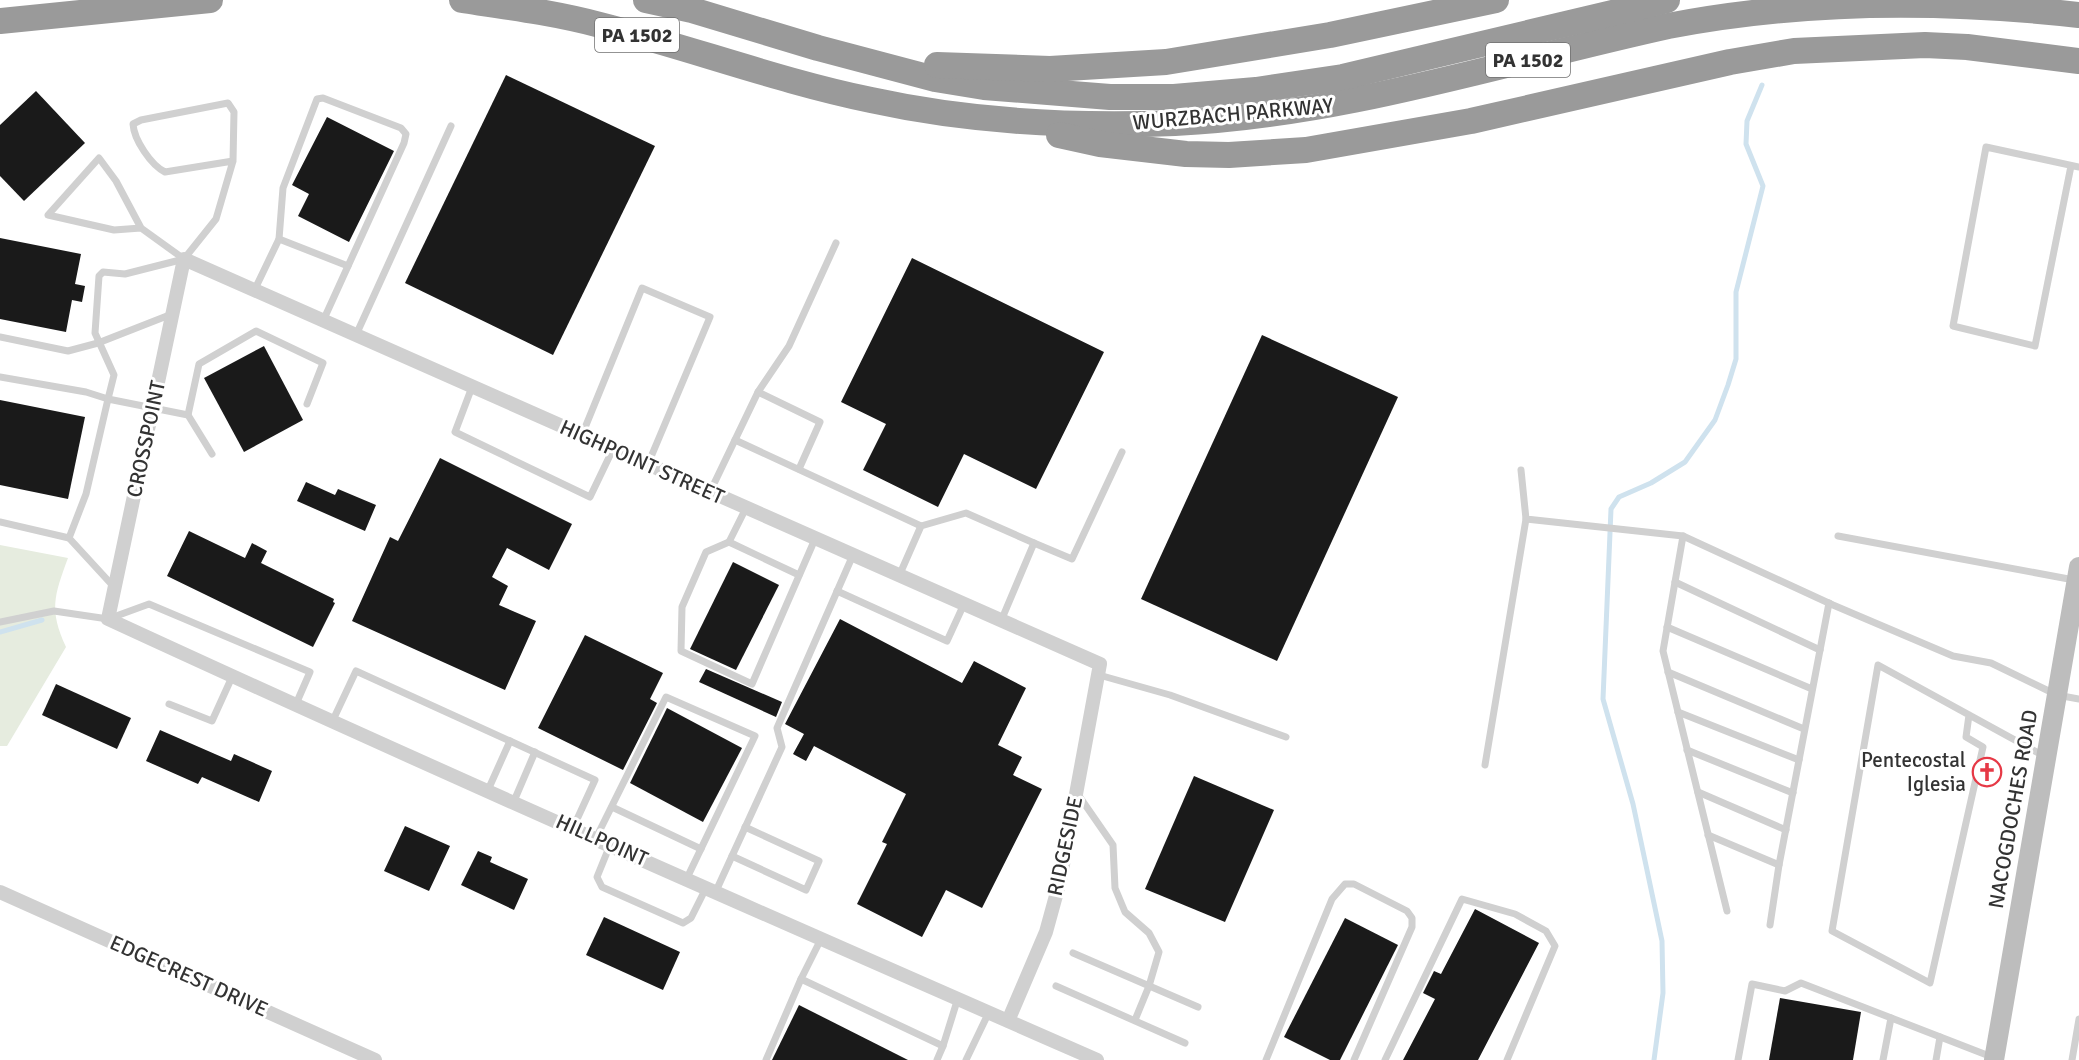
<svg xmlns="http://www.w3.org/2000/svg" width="2079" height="1060" font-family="Signika,sans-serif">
<rect width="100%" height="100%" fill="#fff"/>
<path fill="#e6ecdf" d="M0 545 68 558C54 596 49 610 66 647L7 746H0Z"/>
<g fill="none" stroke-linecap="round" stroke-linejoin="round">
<g stroke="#cfe2ee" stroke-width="5">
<polyline points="0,632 42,620"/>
<polyline points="1654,1060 1663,993 1662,941 1633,804 1603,699 1611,509 1619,497 1651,483 1685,462 1715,420 1728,385 1736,359 1736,292 1763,186 1746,144 1747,121 1762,85"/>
</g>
</g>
<g fill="#1a1a1a">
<polygon points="506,75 655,146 553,355 405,283"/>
<polygon points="36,91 85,143 24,201 0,176 0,125"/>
<polygon points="327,117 394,151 349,242 298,216 309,194 292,185"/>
<polygon points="0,238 81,254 75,284 85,286 82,302 72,300 66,332 0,319"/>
<polygon points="912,258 1104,352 1036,489 964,454 938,507 863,470 886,424 841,402"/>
<polygon points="1262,335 1398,397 1277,661 1141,599"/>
<polygon points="264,346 303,420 244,452 204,378"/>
<polygon points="0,400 85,417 68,499 0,485"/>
<polygon points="440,458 572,524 549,570 507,548 492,577 508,586 499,605 536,621 505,690 352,621 390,537 398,541"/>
<polygon points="306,482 335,495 338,489 376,505 365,531 297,501"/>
<polygon points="189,531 245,558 252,543 267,551 261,563 334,599 333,602 335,603 313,647 167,576"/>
<polygon points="733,562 779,585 736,670 690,649"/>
<polygon points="840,619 962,683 974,661 1026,688 998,745 1022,757 1013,775 1042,789 982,908 946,890 922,937 857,904 887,844 882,842 906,794 814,746 806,761 793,754 804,734 785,724"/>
<polygon points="585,635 663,673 650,699 657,703 623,770 538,728"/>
<polygon points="706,669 782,702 776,717 699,682"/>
<polygon points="56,684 131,718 117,749 42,715"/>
<polygon points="667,708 742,748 703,822 630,783"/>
<polygon points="160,730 231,761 234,754 272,771 259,802 202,777 198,784 146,761"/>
<polygon points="1194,776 1274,810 1225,922 1145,889"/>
<polygon points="405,826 450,846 429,891 384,871"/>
<polygon points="478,851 492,857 490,862 528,879 514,910 461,885"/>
<polygon points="1475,909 1539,943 1478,1060 1403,1060 1435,999 1423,993 1434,971 1441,974"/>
<polygon points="604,917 680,952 663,990 586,955"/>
<polygon points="1345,918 1398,945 1340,1060 1330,1060 1284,1037"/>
<polygon points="1780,998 1861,1012 1853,1060 1769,1060"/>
<polygon points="799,1005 908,1060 772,1060"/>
</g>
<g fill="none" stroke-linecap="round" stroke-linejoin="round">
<g stroke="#d0d0d0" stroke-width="7">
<polyline points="2071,166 2035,346 1953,326 1986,147 2079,167"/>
<polyline points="141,228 114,230 48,215 99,158 116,181 141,228 184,259"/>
<polyline points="279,239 348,266"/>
<polyline points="254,291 279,239 283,188 317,99 323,98 401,128 406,134 404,143 323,321"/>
<polyline points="356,335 451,126"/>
<polyline points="0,337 68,351 98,343 172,314"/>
<path d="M0 377 86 392 108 399 114 375 95 333 99 276 103 272 125 274 184 259 216 219 233 161 234 112 228 103 141 120 133 124C134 140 151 165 165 172L233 161"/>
<polyline points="472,387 455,432 590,497 613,449"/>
<polyline points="758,392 820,422 799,469"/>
<polyline points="188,415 199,364 256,331 323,363 307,404"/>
<polyline points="582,435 642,288 710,317 648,464"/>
<polyline points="735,440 921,526"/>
<polyline points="1521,470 1526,519 1683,536"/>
<polyline points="710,492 758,392 789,346 836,243"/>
<polyline points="746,508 729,542 706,552 682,607 681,651 752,684 815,539"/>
<polyline points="0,522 69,538"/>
<polyline points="1838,536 2074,580"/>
<polyline points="729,542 799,575"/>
<polyline points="1034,543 1072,559 1122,452"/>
<polyline points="899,576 921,526 966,513 1034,543 1001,621"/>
<polyline points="1675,582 1820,650"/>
<polyline points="114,587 69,538 86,494 108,399 188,415 212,454"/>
<polyline points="837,591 947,641 964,604"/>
<polyline points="0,622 54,611 108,619 149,604 310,672 296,704"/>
<polyline points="1667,627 1812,689"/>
<polyline points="1668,672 1804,729"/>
<polyline points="1099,675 1170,695 1286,737"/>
<polyline points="169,704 212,721 232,677"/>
<polyline points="1678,712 1799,760"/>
<polyline points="1969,715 1966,737 1983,747 1930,983 1832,931 1878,665 2044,756"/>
<polyline points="333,720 356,671 510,741"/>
<polyline points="1687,750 1793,793"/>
<polyline points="1485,765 1526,519"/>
<polyline points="488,790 510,741 595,780 573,828"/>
<polyline points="1698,792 1786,830"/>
<polyline points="1077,793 1113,845 1115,888 1125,912 1149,933 1159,952 1149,986 1135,1020"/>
<polyline points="514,801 535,752"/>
<polyline points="612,807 701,849"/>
<polyline points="1708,835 1779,865 1829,603"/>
<polyline points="596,838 666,697 755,736 687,878"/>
<polyline points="610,845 597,877 602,887 683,923 691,918 706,888"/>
<polyline points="732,856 806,890 819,861 745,827"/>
<polyline points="716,891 782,747 777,728 853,555"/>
<polyline points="1727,911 1663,651 1683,536 1833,605 1953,656 1991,663 2057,695 2079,699"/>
<polyline points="1770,925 1779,865"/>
<polyline points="821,939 801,979 943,1046 958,998"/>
<polyline points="1073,953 1198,1007"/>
<polyline points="1056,986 1185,1043"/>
<polyline points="766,1060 801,979"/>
<polyline points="937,1060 943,1046"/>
<polyline points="966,1060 989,1012"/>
<polyline points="1266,1060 1332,899 1345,884 1354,884 1407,911 1412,918 1412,927 1354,1060"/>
<polyline points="1385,1060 1462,899 1515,914 1546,931 1555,946 1507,1060"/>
<polyline points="1738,1060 1752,984 1785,991 1801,983 1992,1057"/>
<polyline points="1883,1060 1891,1018"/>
<polyline points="1936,1060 1940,1037"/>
<polyline points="2072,1060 2079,1019"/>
</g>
<g stroke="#d0d0d0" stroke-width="14">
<polyline points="0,892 375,1060"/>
<path d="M1008 1021 1046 932 1060 881 1100 664 184 259 108 619C435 770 766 915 1097 1060"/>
</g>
<polyline stroke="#bdbdbd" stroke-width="20" points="1994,1060 2079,567"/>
<g stroke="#9a9a9a" stroke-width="26">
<path d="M462 0C509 7 555 13 600 25 691 48 779 81 871 100 971 122 1073 127 1175 123 1344 115 1504 62 1668 26 1802 0 1944 0 2079 15"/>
<polyline points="646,0 692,10 818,48 935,79 984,87 1110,97 1174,97 1256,90 1343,77 1667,0"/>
<polyline points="0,21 210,0"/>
<polyline points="937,65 1050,69 1166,62 1330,35 1496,0"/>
<polyline points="1059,135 1100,144 1186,154 1229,155 1306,150 1471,121 1730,62 1794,51 1925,45 1967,47 2079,61"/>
</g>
</g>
<defs>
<g id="church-ring" transform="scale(1.5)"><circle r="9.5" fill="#fff" stroke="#e63946" stroke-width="1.5"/><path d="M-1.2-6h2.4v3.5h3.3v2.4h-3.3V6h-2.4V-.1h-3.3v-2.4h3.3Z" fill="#e63946"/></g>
</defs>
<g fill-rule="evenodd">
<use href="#church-ring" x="1987" y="772"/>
</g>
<g text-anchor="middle" stroke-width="6" stroke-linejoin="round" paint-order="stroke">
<g fill="#fff" stroke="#707070" stroke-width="1.5">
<rect x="595" y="18" width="84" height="34" rx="4.5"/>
<rect x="1486" y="43" width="84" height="34" rx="4.5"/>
</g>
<g font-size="20" font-weight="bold" fill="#333">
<text x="637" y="42">PA 1502</text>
<text x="1528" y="67">PA 1502</text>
</g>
<g font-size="21" fill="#333" stroke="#fff">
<text transform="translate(1233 114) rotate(-5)" y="7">WURZBACH PARKWAY</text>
<text transform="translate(146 439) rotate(-78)" y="7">CROSSPOINT</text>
<text transform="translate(642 462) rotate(24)" y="7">HIGHPOINT STREET</text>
<text transform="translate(2013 809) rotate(-80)" y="7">NACOGDOCHES ROAD</text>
<text transform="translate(602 840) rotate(24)" y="7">HILLPOINT</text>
<text transform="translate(1065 846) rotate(-78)" y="7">RIDGESIDE</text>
<text transform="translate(189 976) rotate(24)" y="7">EDGECREST DRIVE</text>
</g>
<g font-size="21" fill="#333" stroke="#fff" text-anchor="end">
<text x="1966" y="767">Pentecostal<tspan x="1966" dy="24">Iglesia</tspan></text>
</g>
</g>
</svg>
